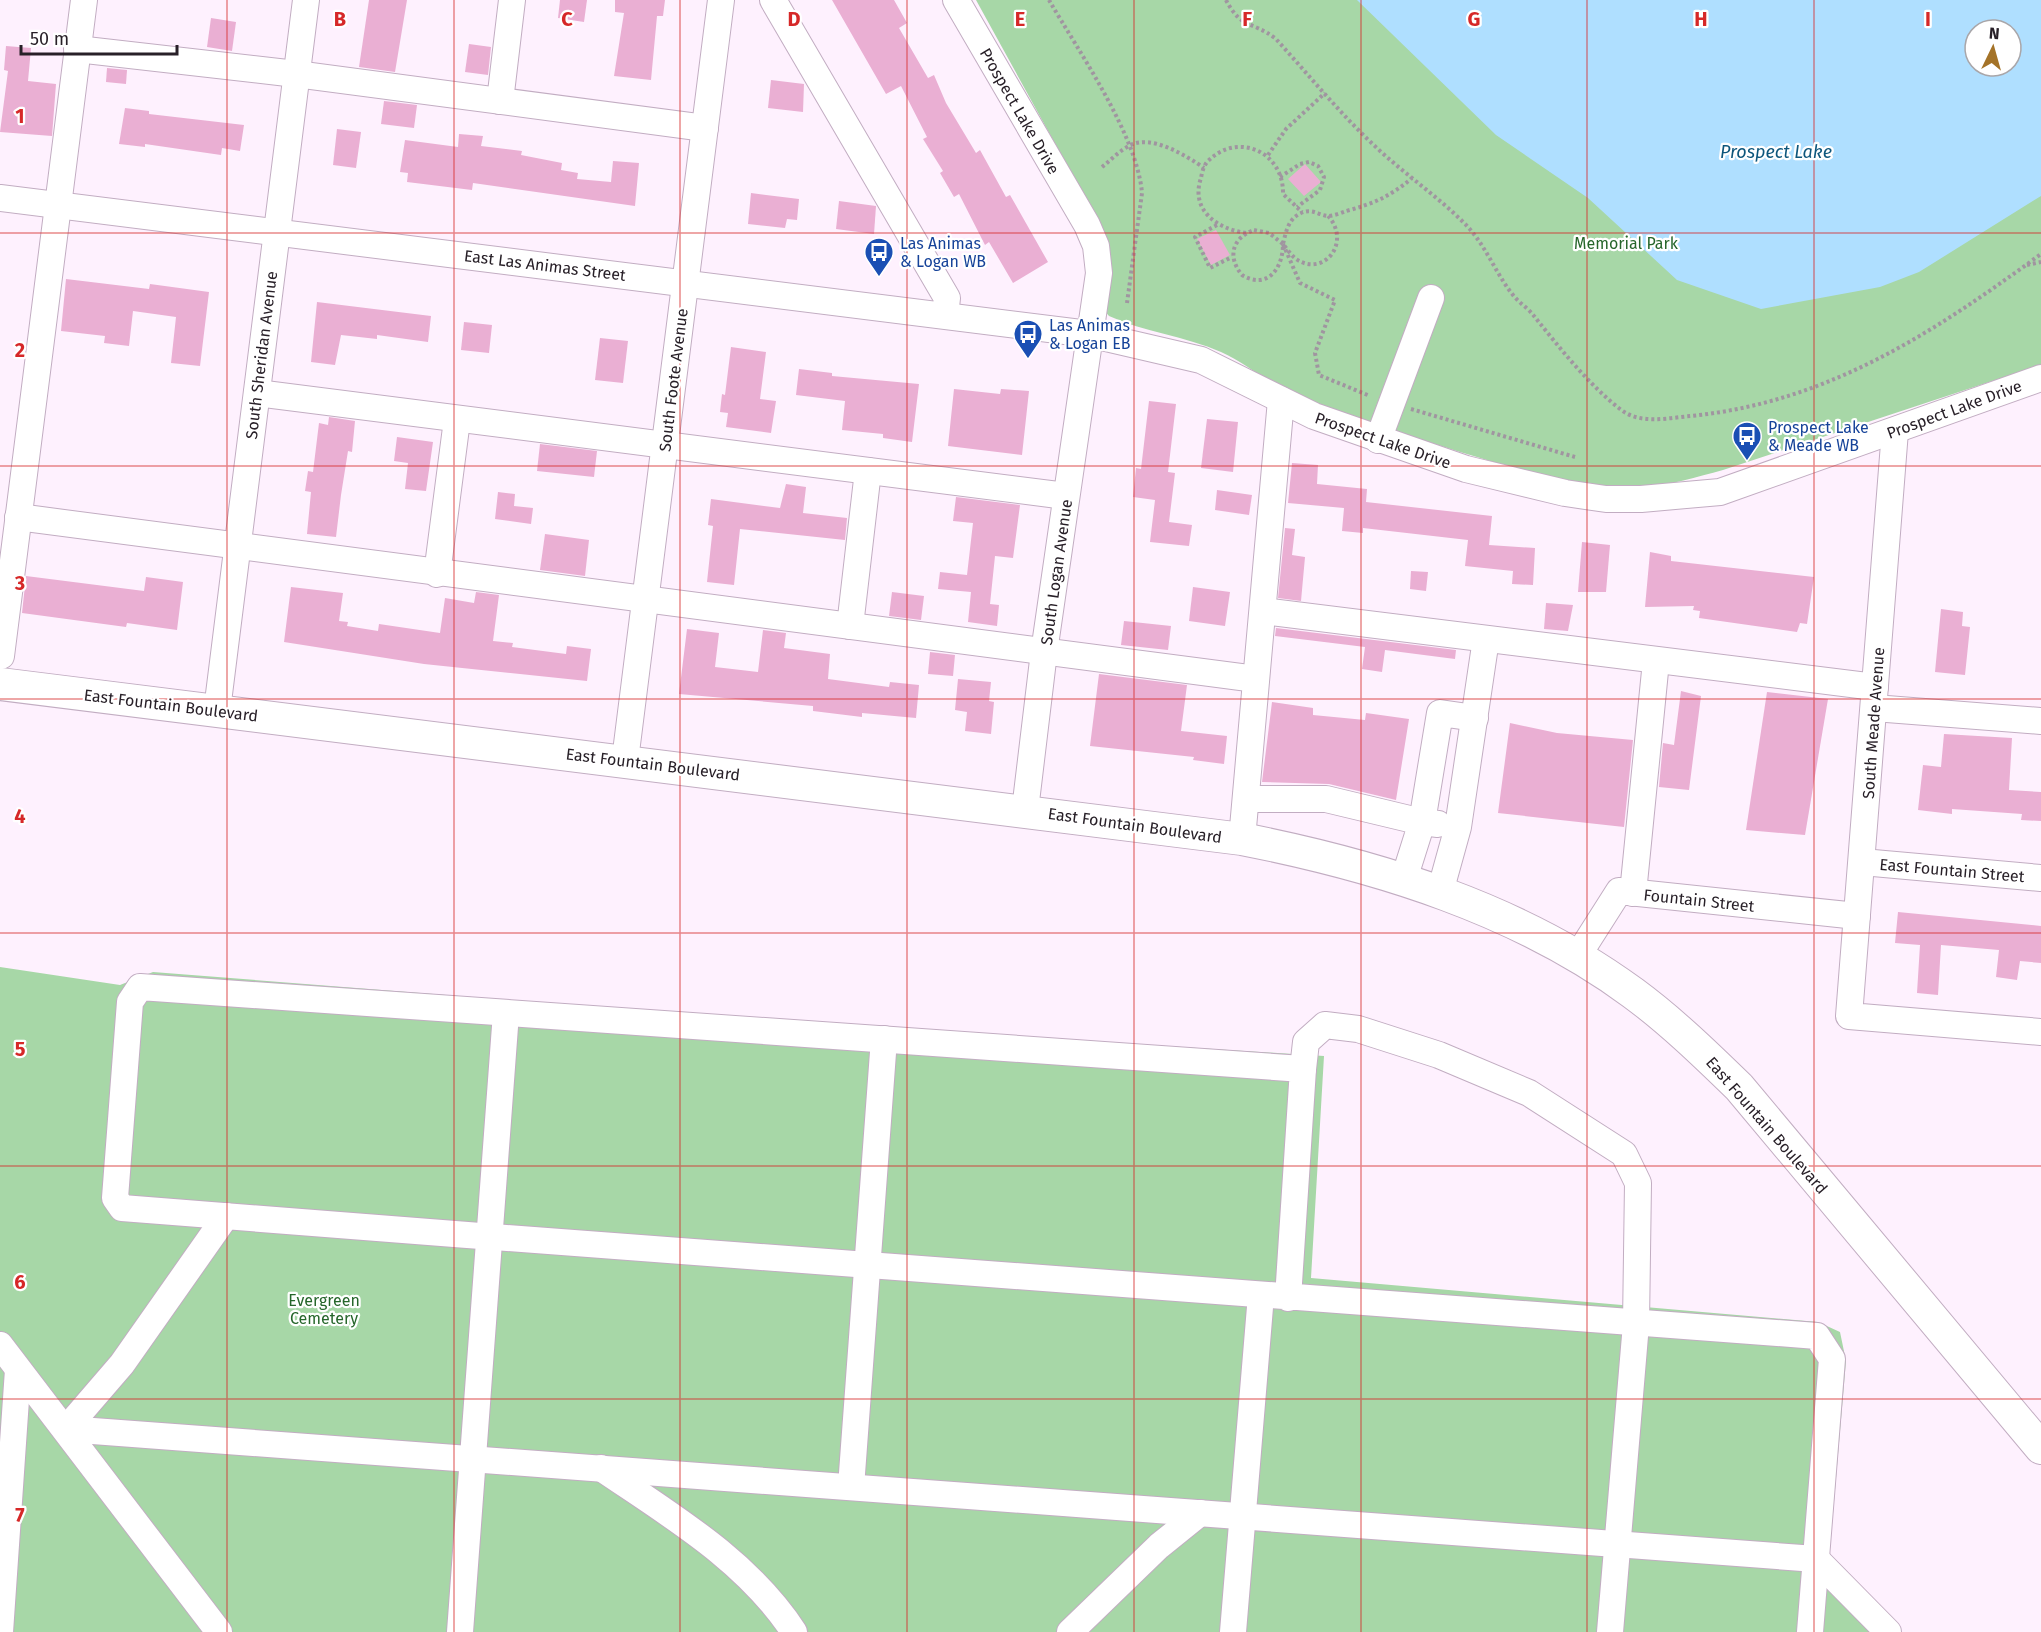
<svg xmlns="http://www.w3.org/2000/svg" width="2041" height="1632" font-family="'Fira Sans',sans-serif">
<rect width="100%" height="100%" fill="#fef1fe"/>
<g fill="#a7d7a7" fill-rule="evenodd">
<path d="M976 0H2041V365L1723 470C1697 477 1670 485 1643 488 1582 492 1518 469 1460 452 1400 433 1338 414 1280 387 1260 377 1242 361 1221 352 1185 336 1144 332 1109 316L1103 309 1107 266 1102 229ZM1975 30H2011V66H1975Z"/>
<polygon points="0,967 120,985 153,972 803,1023 1324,1056 1311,1278 1818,1322 1840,1332 1846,1361 1829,1560 1899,1632 0,1632"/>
</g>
<path fill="#afdfff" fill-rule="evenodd" d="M1357 0H2041V196L1919 272 1880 287 1761 309 1677 280 1588 198 1496 135ZM1975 30H2011V66H1975Z"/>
<g fill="#eaafd3">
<polygon points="369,0 407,0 395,72 359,67"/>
<polygon points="560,0 587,0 584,22 558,18"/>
<polygon points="615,0 665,0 663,16 657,16 651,80 614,76 624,13 615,12"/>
<polygon points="832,0 894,0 907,23 899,28 928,78 934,75 946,103 976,153 980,150 1006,197 1010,195 1048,262 1013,283 989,242 985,245 959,194 954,197 940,173 943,171 923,139 927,137 901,86 886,94"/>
<polygon points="211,18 236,22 232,51 207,47"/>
<polygon points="469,44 491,47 488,75 465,72"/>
<polygon points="6,46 31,48 28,81 56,84 52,136 0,132 8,71 4,70"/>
<polygon points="107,68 127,70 126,84 106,82"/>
<polygon points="771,80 804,84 803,112 768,108"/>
<polygon points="384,101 417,105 414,128 381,124"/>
<polygon points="125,108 149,111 149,114 244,125 240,151 222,148 221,155 145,144 145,147 119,144"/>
<polygon points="337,129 361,132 356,168 333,165"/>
<polygon points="459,134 483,136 481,146 522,151 521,155 562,163 561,170 578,173 577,179 611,182 613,161 639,163 635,206 473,183 472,190 407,182 408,173 400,172 405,140 458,147"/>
<polygon points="1305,164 1321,182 1304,196 1288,179"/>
<polygon points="751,193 799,199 797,220 787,219 785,228 748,224"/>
<polygon points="839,201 876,206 874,234 836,229"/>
<polygon points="1216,230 1230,255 1211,265 1197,239"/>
<polygon points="66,279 149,289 150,284 209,292 200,366 171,363 176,317 133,311 129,346 104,343 105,336 61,331"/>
<polygon points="317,302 431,316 428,342 377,335 377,339 341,335 335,365 311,362"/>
<polygon points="464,322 492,325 489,353 461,350"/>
<polygon points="600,338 628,341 623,383 595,380"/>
<polygon points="731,347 766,352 760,399 776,401 771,433 726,427 728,413 720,412 722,394 725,395"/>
<polygon points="799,369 832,373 832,376 919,384 912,442 883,438 883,434 842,430 845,401 796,395"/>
<polygon points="954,389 1000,394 1001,389 1029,391 1022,455 948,446"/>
<polygon points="1149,401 1176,404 1168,472 1175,473 1169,522 1192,525 1189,546 1150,542 1155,500 1133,497 1136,468 1141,469"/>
<polygon points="329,417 355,421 352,452 348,451 341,495 336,537 307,534 311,492 305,491 308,471 313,472 319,423 328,425"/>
<polygon points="1207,419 1238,422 1233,472 1201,468"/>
<polygon points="397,437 433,442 426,491 405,489 408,463 394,461"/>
<polygon points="540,444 597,451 594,477 537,471"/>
<polygon points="1292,463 1318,465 1317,484 1367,489 1366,502 1492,516 1489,545 1535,548 1533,585 1512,584 1513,571 1465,566 1468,540 1363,528 1363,533 1342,531 1344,508 1288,503"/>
<polygon points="786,484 806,487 803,513 847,518 845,540 740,529 734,585 707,582 713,526 708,525 711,499 780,508"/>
<polygon points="1217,490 1252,495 1249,515 1215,510"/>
<polygon points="498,492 515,494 514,506 533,508 531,524 495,519"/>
<polygon points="956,497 1020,505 1013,558 995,556 990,604 999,605 997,626 968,622 971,592 938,589 940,572 967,575 973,523 953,521"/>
<polygon points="1285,528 1295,529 1292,555 1305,557 1301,601 1278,598"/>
<polygon points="545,534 589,540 585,576 540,570"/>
<polygon points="1582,542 1610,545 1606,592 1578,592"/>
<polygon points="1650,552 1671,556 1671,561 1814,577 1807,624 1800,623 1797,632 1699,618 1700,611 1693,610 1694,606 1645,607"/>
<polygon points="1411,571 1428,572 1426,591 1410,589"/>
<polygon points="26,576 144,591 146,577 183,582 177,630 127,623 126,627 22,613"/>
<polygon points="291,587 343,593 339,621 348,622 347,626 378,631 379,624 440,633 445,598 474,603 476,592 499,595 493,641 513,643 512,647 566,654 567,646 591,649 587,681 424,664 284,642"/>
<polygon points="1193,587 1230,592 1225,626 1189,621"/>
<polygon points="892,592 924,596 921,620 889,616"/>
<polygon points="1546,603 1573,605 1568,631 1544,629"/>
<polygon points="1941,609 1963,612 1962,626 1970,627 1965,675 1935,672"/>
<polygon points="1124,621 1171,626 1168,650 1121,645"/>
<polygon points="1276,628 1456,650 1455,659 1385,650 1382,672 1362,669 1365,647 1275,636"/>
<polygon points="687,629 719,633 715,667 758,672 763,630 786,633 784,648 830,654 828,679 889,687 890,682 919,685 916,718 862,713 862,717 813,711 813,706 679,694"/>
<polygon points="930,652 955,655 953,676 928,674"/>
<polygon points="1099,674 1187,685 1181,731 1227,736 1224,764 1193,760 1194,757 1090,746"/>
<polygon points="958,679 991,682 989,701 994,702 991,734 965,731 967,712 955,710"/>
<polygon points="1681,691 1701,696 1689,790 1659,787 1663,743 1674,745"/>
<polygon points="1767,692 1828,699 1805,835 1746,830"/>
<polygon points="1272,702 1313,708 1313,715 1365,720 1366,713 1409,719 1396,800 1329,784 1262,782"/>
<polygon points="1510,723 1557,733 1633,740 1624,827 1498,813"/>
<polygon points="1944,734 2012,738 2009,790 2041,792 2041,821 2021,820 2022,814 1952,809 1952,814 1918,810 1923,765 1941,767"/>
<polygon points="1898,912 2041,926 2041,963 2020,961 2017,980 1996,977 1999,950 1941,945 1938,995 1917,993 1920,945 1895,943"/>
</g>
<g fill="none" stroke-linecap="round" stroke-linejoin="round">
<g stroke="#c2adc2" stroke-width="28">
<g id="minor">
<polyline points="773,0 947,298 945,315"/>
<polyline points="956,0 1087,225 1096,246 1099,273 1044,652 1025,810"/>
<polyline points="77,49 296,74 705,128"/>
<polyline points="500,101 512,0"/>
<polyline points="0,198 1089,334 1201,360 1314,416 1466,469 1565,493 1606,499 1641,499 1720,492 2041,378"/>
<polyline points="257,393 1066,496"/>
<polyline points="1895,431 1849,1016 2041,1032"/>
<polyline points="1378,440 1431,298"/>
<polyline points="18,517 1256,679"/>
<polyline points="437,574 457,420"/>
<polyline points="1263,611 1875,687"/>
<polyline points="850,626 868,471"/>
<polyline points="1,656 84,0"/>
<polyline points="1874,708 2041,721"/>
<polyline points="217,710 306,0"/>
<polyline points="625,760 721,0"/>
<polyline points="1246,799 1326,799 1422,822 1404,879"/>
<polyline points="1438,824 1422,822 1440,713 1475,718"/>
<polyline points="1242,839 1281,400"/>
<polyline points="1862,862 2041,878"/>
<polyline points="1440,892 1458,827 1486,639"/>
<polyline points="1633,893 1656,661"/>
<polyline points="1577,957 1619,891 1857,916"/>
<polyline points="1303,1069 1306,1042 1325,1025 1358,1029 1439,1055 1529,1093 1624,1154 1638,1183 1636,1324 1610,1632"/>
<path d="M1288 1298 1303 1069 140 987 130 1002 115 1198 122 1208C687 1252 1252 1298 1817 1336L1832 1359 1810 1632"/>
<polyline points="0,1345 219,1632"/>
<polyline points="66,1429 1816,1559 1888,1632"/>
<polyline points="66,1429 122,1364 226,1216"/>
<path d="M601 1468C670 1515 747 1560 794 1632"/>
<polyline points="851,1487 884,1039"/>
<polyline points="0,1632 18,1370"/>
<polyline points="460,1632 506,1013"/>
<polyline points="1070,1632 1159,1546 1200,1513"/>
<polyline points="1233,1632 1261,1295"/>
</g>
</g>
<g stroke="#c2adc2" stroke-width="34">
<path id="major" d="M0 684 1242 839C1379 866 1519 909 1633 993 1671 1021 1705 1054 1739 1087L2041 1448"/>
</g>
<g stroke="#a095a0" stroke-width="4" stroke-dasharray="3 3" stroke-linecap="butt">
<path d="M1049 0C1079 52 1137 135 1142 193L1127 303"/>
<path d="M1226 0C1241 29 1252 21 1275 38 1309 75 1341 115 1378 149 1407 176 1440 198 1467 226 1486 246 1496 274 1513 295 1519 303 1528 308 1534 316 1559 347 1588 384 1620 409 1640 425 1667 418 1691 416 1828 402 1933 333 2041 254"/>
<polyline points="1268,155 1286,129 1325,93"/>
<path d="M1102 167C1111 160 1119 151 1129 146 1150 133 1187 156 1204 168"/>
<polyline points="1280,177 1300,164 1309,162 1318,166 1324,177 1320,190 1297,207"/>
<path d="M1328 216C1352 242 1324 278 1296 259 1291 255 1287 249 1283 244 1286 232 1288 219 1301 213 1312 208 1318 215 1328 216 1333 216 1341 213 1346 211 1373 204 1391 196 1412 178"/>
<polyline points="1217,225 1195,237 1210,268 1232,257"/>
<path d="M1254 230 1269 233 1283 244C1283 269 1267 290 1242 275 1227 257 1232 238 1254 230Z"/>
<path d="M1246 233C1217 229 1190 210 1201 178 1202 172 1204 165 1208 161 1238 131 1284 152 1283 194L1302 212"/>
<polyline points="1283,244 1300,283 1335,300 1315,353 1319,375 1370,396"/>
<polyline points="2027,265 2041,262"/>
<polyline points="1411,409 1575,457"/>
</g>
<use href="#minor" stroke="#fff" stroke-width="26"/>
<use href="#major" stroke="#fff" stroke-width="32"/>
</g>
<path fill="none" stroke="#d62828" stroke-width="1.5" stroke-opacity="0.55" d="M227 0V1632M454 0V1632M680 0V1632M907 0V1632M1134 0V1632M1361 0V1632M1587 0V1632M1814 0V1632M0 233H2041M0 466H2041M0 699H2041M0 933H2041M0 1166H2041M0 1399H2041"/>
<defs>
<g id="bus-pin" transform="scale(1.5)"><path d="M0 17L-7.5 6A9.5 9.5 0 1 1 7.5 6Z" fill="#1a4fb4" stroke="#fff"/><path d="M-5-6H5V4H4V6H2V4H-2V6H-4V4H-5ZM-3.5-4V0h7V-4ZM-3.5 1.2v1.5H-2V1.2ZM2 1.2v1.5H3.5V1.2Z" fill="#fff"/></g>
</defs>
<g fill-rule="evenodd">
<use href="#bus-pin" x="879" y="252"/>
<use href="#bus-pin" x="1028" y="334"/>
<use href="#bus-pin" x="1747" y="436"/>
</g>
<g text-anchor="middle" stroke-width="4.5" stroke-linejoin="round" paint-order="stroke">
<g font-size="16" fill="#282028" stroke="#fff">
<text transform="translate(1020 111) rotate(60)" y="6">Prospect Lake Drive</text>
<text transform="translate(545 265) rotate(7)" y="6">East Las Animas Street</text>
<text transform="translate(261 355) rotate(-83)" y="6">South Sheridan Avenue</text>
<text transform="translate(673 380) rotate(-83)" y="6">South Foote Avenue</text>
<text transform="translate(1954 409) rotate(-20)" y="6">Prospect Lake Drive</text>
<text transform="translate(1383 440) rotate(19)" y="6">Prospect Lake Drive</text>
<text transform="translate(1056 572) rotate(-82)" y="6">South Logan Avenue</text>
<text transform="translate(171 705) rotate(7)" y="6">East Fountain Boulevard</text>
<text transform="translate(1873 723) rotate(-86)" y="6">South Meade Avenue</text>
<text transform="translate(653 764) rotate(7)" y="6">East Fountain Boulevard</text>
<text transform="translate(1135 825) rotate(8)" y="6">East Fountain Boulevard</text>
<text transform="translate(1952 870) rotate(5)" y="6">East Fountain Street</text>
<text transform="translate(1699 900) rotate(6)" y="6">Fountain Street</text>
<text transform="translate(1767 1125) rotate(49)" y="6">East Fountain Boulevard</text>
</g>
<g font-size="16" fill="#164399" stroke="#fff" text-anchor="start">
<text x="900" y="249">Las Animas<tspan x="900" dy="18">&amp; Logan WB</tspan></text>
<text x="1049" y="331">Las Animas<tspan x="1049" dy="18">&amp; Logan EB</tspan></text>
<text x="1768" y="433">Prospect Lake<tspan x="1768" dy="18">&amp; Meade WB</tspan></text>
</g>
<g font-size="16" fill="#26662b" stroke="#fff">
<text x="1626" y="249">Memorial Park</text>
<text x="324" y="1306">Evergreen<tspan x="324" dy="18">Cemetery</tspan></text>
</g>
<g font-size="18" font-style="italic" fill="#0d567c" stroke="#fff">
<text x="1776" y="158">Prospect Lake</text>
</g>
</g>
<g font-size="20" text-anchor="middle" font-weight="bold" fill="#d62828" stroke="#fff" stroke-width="4.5" stroke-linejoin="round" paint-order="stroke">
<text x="340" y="26">B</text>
<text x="567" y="26">C</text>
<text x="794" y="26">D</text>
<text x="1020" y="26">E</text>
<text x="1247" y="26">F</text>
<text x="1474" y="26">G</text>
<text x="1701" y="26">H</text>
<text x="1928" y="26">I</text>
<text x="20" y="123">1</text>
<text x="20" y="357">2</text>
<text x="20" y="590">3</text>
<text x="20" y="823">4</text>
<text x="20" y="1056">5</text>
<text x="20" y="1289">6</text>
<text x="20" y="1522">7</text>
</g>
<g transform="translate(1993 48) rotate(5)"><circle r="28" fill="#ffffff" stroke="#a9a6a9" stroke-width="1.5"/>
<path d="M0-4.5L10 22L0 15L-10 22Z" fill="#a47328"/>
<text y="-9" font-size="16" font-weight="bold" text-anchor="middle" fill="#282028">N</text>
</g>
<path d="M21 45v9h156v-9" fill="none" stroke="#282028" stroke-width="3"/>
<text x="30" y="45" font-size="18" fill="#282028" stroke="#ffffff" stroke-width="4.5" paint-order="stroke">50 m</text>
</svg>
